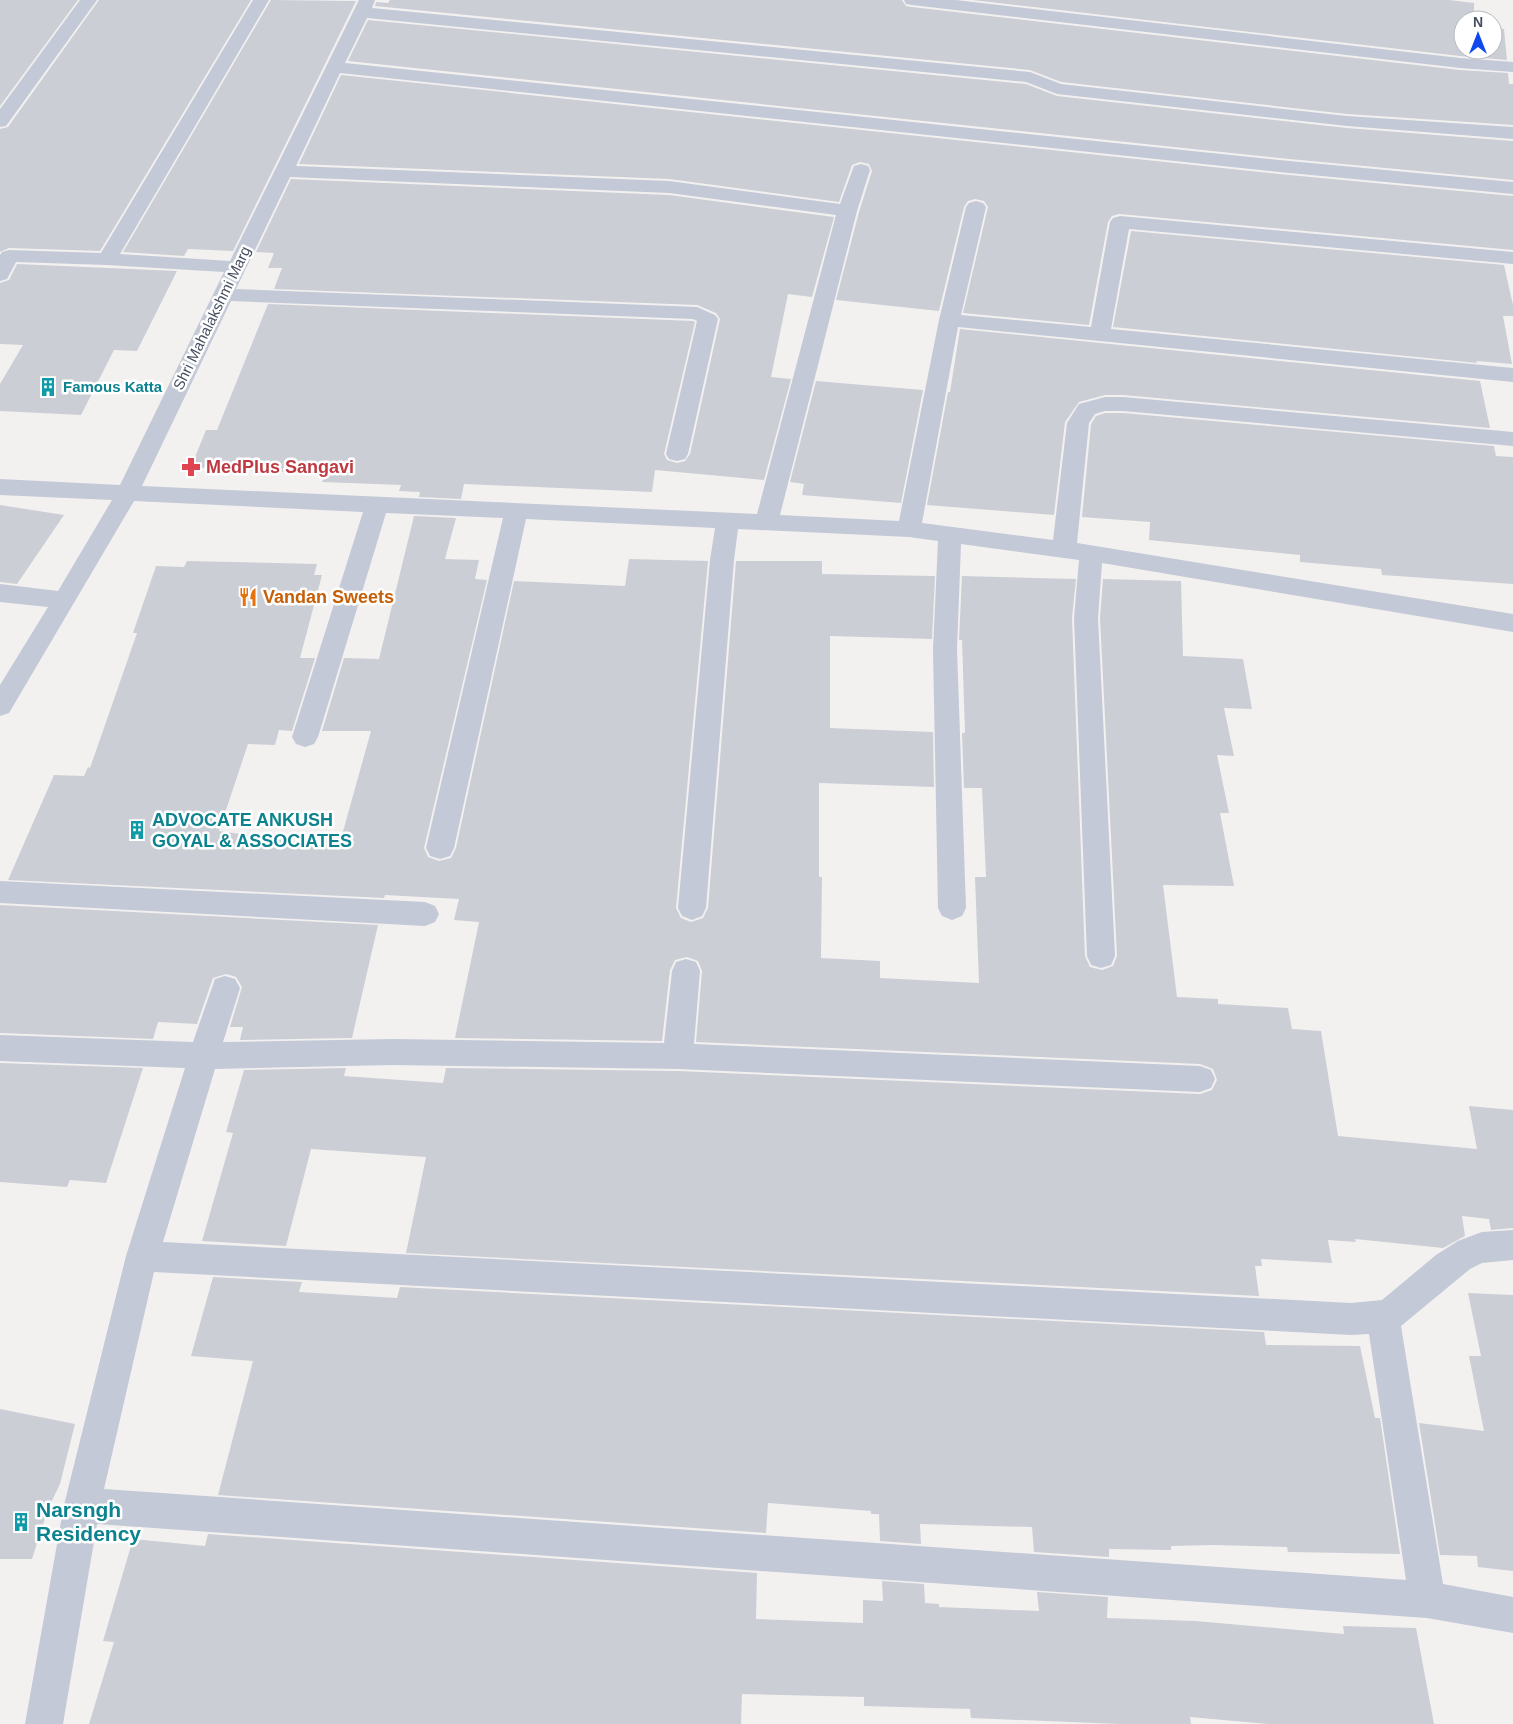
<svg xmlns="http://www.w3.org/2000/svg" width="1513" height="1724" font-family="Arial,sans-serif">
<rect width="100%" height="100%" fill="#f3f0f0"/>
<g fill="#ccced6">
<polygon points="0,0 78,0 0,106"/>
<polygon points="99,0 251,0 100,251 9,248 0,252 0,129 8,127"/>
<polygon points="271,0 356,1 233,251 188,249 184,256 123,252"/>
<polygon points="390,0 902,0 906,6 912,7 1460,70 1508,73 1509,84 1513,84 1513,125 1347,114 1061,82 1030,70 375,6 376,2 388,3"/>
<polygon points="972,0 1449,0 1474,3 1474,20 1463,20 1463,50 1493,50 1493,28 1504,29 1507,60 1460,56"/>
<polygon points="368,20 1026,84 1057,96 1347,128 1513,141 1513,180 1279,158 348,61"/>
<polygon points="341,75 1279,174 1513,196 1513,250 1119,214 1112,216 1108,222 1089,325 963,313 988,207 984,201 975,199 968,201 964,207 939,311 836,300 859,212 872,171 869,164 860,162 852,165 839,202 669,179 299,164"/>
<polygon points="291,179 669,195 834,217 812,297 788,294 771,377 791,379 764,480 655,470 652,492 464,484 461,499 419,497 420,492 399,491 401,485 322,482 325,474 191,467 206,430 217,430 268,304 693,321 695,322 664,454 667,460 677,463 685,461 690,454 720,319 716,313 697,305 274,289 282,268 268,268 274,253 256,252"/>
<polygon points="1131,231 1504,265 1513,305 1513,316 1503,316 1512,364 1476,361 1477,363 1113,327"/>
<polygon points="17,264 177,271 137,351 114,350 81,415 0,411 0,384 23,345 0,344 0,283 9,280"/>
<polygon points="960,329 1480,381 1490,428 1123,395 1105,395 1079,402 1065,422 1054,515 927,505 948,392 950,392"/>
<polygon points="816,381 923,390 901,503 802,495 804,484 790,482"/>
<polygon points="1105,413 1123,413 1494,446 1496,456 1513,457 1513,584 1382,575 1381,569 1300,562 1300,555 1149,540 1150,522 1082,517 1091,424 1096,416"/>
<polygon points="0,505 64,515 17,584 0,582"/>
<polygon points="414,516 456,518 445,559 479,560 475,579 487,580 424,848 428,857 439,861 451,858 456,848 514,581 625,586 629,559 708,561 676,908 681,918 691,922 703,918 708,908 736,561 822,561 822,574 935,576 932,639 830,636 830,728 933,732 934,787 819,783 819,877 822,877 821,958 880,961 880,978 979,983 975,877 986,877 982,788 964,788 962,733 965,733 962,640 959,640 962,576 1076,579 1072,618 1085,956 1090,967 1102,970 1113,966 1117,956 1100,618 1103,579 1181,581 1183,656 1243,659 1252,709 1224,708 1234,756 1217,755 1229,813 1220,813 1234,886 1163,885 1177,997 1218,999 1218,1004 1288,1008 1292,1029 1321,1031 1338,1136 1477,1149 1469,1106 1513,1110 1513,1228 1491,1230 1489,1219 1462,1216 1465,1236 1443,1248 1355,1239 1356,1242 1328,1240 1332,1263 1261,1259 1262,1266 1255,1266 1259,1296 406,1253 426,1157 311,1149 286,1246 202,1241 233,1133 226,1132 244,1070 346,1068 344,1076 443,1083 446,1068 678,1071 1200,1094 1212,1090 1217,1080 1213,1069 1200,1064 696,1042 702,971 698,961 687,957 675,960 670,970 662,1041 455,1038 479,922 454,920 459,899 385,895 384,898 8,880 54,775 84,776 88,767 90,768 137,633 133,633 156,566 184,567 187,561 317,564 314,575 322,575 300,658 315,658 292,731 279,730 275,745 248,744 219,831 323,846 325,838 338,839 339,834 342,835 371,731 322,731 344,658 379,659"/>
<polygon points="0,905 378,925 352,1038 240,1040 243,1027 230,1027 242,987 236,977 226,974 213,978 197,1024 158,1022 153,1039 0,1033"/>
<polygon points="0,1063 143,1068 106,1183 70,1180 67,1187 0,1182"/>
<polygon points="213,1277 302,1282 299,1292 397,1298 400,1287 1264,1332 1266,1345 1360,1346 1375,1418 1380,1418 1400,1554 1288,1552 1287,1547 1214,1545 1171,1546 1171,1550 1109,1549 1109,1557 1034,1552 1032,1527 920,1524 921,1544 880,1541 879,1514 871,1514 871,1511 768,1503 766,1533 218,1495 253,1361 191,1356"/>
<polygon points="1468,1293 1513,1295 1513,1571 1478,1567 1477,1556 1440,1555 1419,1423 1484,1431 1469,1356 1481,1356"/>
<polygon points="0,1409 75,1424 60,1484 48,1509 32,1559 0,1559"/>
<polygon points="208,1534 757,1573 756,1619 863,1623 863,1600 883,1601 882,1581 924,1584 925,1603 939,1604 939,1607 1039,1611 1037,1592 1108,1597 1107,1618 1195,1621 1344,1634 1343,1626 1416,1628 1434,1724 1268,1724 1190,1717 1191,1724 1119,1724 971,1718 970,1709 864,1706 864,1697 742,1694 741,1724 89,1724 114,1642 103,1641 133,1539 205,1546"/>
</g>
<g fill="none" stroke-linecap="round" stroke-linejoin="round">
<g fill="#c3c9d6" fill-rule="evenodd">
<polygon points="80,0 97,0 6,126 0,127 0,109"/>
<path d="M253 0H269L120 254 230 261 359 0H375L372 8 1030 72 1061 84 1347 116 1513 127V139L1347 126 1057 94 1026 82 367 18 345 63 1279 160 1513 182V194L1279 172 340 73 296 166 669 181 840 204 854 166 861 164 868 166 870 170 857 211 780 515 899 521 939 320 966 207 969 203 976 201 983 203 986 207 961 315 1091 327 1110 222 1113 218 1120 216 1513 252V264L1129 229 1111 329 1513 368V382L958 327 922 523 1053 540 1067 423 1079 404 1105 397H1123L1513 432V446L1123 411H1105L1095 414 1089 423 1077 543 1513 614V632L1102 563 1098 618 1115 956 1111 965 1101 968 1091 965 1087 956 1074 618 1079 560 961 544 957 649 966 908 962 916 952 920 942 916 938 908 933 649 938 541 909 537 738 529 734 560 706 908 702 916 692 920 682 916 678 908 710 560 715 528 526 519 454 848 450 856 440 859 430 856 426 848 503 518 386 513 318 737 314 744 305 747 296 744 292 737 363 512 134 501 9 713 0 716V685L48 607 0 602V584L58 591 112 500 0 495V479L120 485 224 272 107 265 16 262 7 279 0 281V255L2 252 9 250 101 253ZM290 177 669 193 836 215 757 514 142 486 231 301 693 319 697 321 666 454 669 459 677 461 685 459 688 454 718 319 715 315 697 307 236 289Z"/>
<polygon points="904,0 956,0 1460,58 1513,62 1513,72 1460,68 912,5 906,4"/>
<polygon points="0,881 425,902 435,906 439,914 435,922 425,926 0,903"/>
<path d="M686 959 696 962 700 971 694 1044 1200 1066 1211 1070 1215 1079 1211 1088 1200 1092 678 1069 393 1065 215 1069 163 1242 1351 1303 1382 1300 1436 1255 1458 1241 1482 1232 1513 1230V1260L1482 1263 1470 1269 1401 1326 1443 1584 1513 1597V1633L1427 1618 97 1524 63 1724H25L64 1505 126 1256 185 1068 0 1061V1035L193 1042 215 979 225 976 235 979 240 988 223 1042 393 1039 664 1043 672 971 676 962ZM154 1272 1351 1335 1369 1334 1406 1580 104 1489Z"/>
</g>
</g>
<defs>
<g id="building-bare" transform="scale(1.5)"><path d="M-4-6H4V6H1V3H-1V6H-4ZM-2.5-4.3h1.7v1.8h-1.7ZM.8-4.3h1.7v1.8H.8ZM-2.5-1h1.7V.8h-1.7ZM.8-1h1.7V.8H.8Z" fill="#0f9aa8" stroke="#fff" stroke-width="2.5" paint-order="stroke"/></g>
<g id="pharmacy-bare" transform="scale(1.5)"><path d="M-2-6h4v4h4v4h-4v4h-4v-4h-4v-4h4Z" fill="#e0444e" stroke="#fff" stroke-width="2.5" paint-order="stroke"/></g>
<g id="restaurant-bare" transform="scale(1.5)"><path d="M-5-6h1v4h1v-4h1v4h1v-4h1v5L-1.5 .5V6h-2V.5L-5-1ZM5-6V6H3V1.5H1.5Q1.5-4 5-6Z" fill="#e8710a" stroke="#fff" stroke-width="2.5" paint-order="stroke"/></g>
</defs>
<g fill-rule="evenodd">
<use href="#building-bare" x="48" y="387"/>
<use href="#pharmacy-bare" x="191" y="467"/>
<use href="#restaurant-bare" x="248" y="597"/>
<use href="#building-bare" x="137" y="830"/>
<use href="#building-bare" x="21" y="1522"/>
</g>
<g text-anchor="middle" stroke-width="5" stroke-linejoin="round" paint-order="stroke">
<g font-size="15" fill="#474f5f" stroke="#fff">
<text transform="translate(212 318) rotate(-64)" y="5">Shri Mahalakshmi Marg</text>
</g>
<g font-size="15" font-weight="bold" fill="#0d838f" stroke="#fff" text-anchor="start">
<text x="63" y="392">Famous Katta</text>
</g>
<g font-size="18" font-weight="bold" fill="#be3a42" stroke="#fff" text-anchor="start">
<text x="206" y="473">MedPlus Sangavi</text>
</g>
<g font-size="18" font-weight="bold" fill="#c56008" stroke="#fff" text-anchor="start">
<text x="263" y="603">Vandan Sweets</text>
</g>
<g font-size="18" font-weight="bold" fill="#0d838f" stroke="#fff" text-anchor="start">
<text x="152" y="826">ADVOCATE ANKUSH<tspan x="152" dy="21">GOYAL &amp; ASSOCIATES</tspan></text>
</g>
<g font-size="21" font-weight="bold" fill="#0d838f" stroke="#fff" text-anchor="start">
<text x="36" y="1517">Narsngh<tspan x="36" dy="24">Residency</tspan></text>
</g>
</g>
<g transform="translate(1478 35)"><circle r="24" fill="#ffffff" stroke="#b5b9bf"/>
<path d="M0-4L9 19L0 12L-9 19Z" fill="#0f49ee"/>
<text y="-8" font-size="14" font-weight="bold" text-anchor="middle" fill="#474f5f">N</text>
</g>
</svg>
